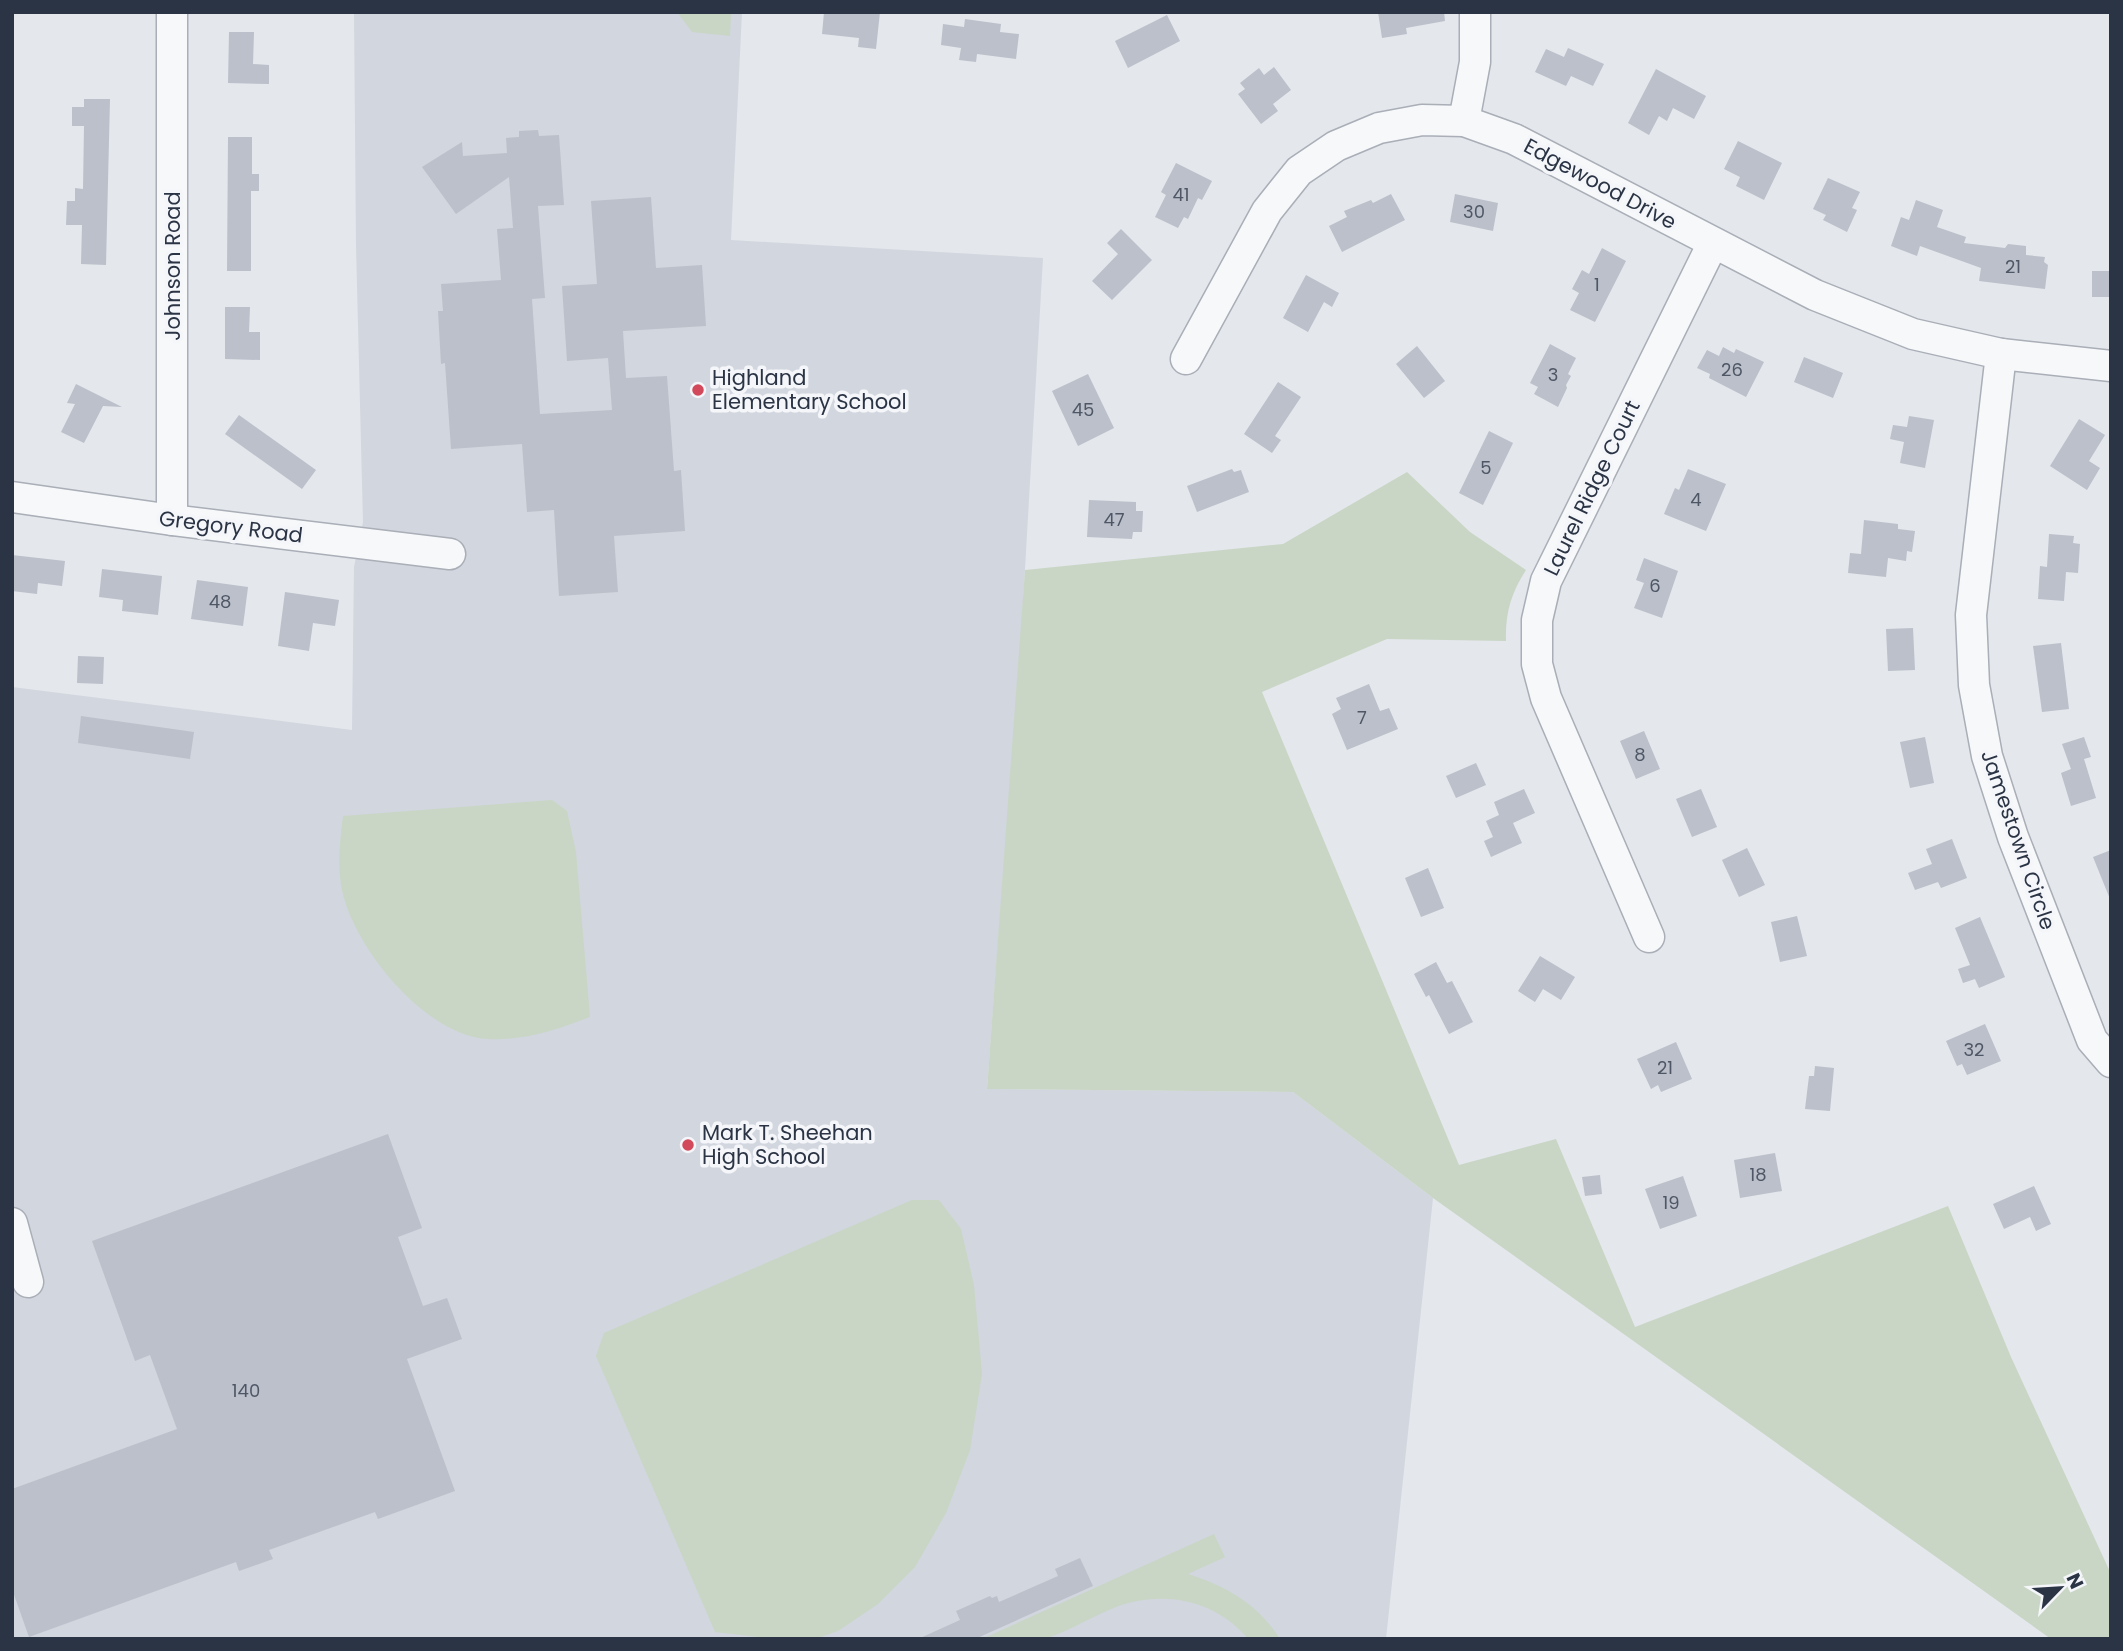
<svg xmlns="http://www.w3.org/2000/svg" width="2123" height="1651" font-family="Poppins,sans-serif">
<rect width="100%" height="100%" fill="#e4e7ec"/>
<polygon fill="#d2d6de" points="354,12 742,12 731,240 1043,258 1020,655 987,1089 1293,1092 1433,1198 1386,1639 12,1639 12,687 352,730 354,567 363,522 356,246"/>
<g fill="#c9d6c5">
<polygon points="677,12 731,12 730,36 692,32"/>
<path d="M1407 472 1470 532 1526 570C1511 593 1505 614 1506 641L1387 639 1262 692 1459 1165 1556 1139 1635 1327 1948 1206 2011 1357 2111 1574V1639H2051L1433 1198 1293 1092 987 1089 1025 570 1283 544Z"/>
<path d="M552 800 567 811 576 852 590 1017C556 1030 523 1041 487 1039 425 1035 354 948 342 890 337 865 340 842 343 816Z"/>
<polygon points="912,1200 939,1200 961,1229 974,1285 982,1374 970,1450 946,1513 915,1567 878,1604 838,1631 815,1639 775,1639 715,1632 596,1356 604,1333"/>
<path d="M1214 1534 1225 1557 1188 1574C1226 1586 1258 1604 1280 1639H1248C1215 1599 1162 1590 1116 1607 1092 1616 1070 1631 1047 1638 1030 1643 1000 1639 982 1639Z"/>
</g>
<g fill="#bbc0ca">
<polygon points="824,12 880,12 876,49 858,47 859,38 822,34"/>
<polygon points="1378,12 1444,12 1445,21 1406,28 1407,34 1382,38"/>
<polygon points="1167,15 1180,41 1128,68 1115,41"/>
<polygon points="965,19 1001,24 1000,32 1019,34 1016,59 977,54 976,62 959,60 961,48 941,45 943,24 964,27"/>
<polygon points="229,32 254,32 253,64 269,65 269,84 228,83"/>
<polygon points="1568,48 1604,64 1593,86 1571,76 1566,86 1535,72 1546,49 1564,57"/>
<polygon points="1274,67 1291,90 1273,104 1278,111 1261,124 1238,94 1245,89 1240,83 1259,68 1264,75"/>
<polygon points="1656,69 1706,96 1694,119 1673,108 1667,121 1659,116 1649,135 1628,123"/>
<polygon points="84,99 110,99 106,265 81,264 82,225 66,225 67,201 75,201 75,188 83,189 84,126 72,126 72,107 84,107"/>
<polygon points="538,130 539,136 559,135 564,205 538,206 545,298 532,299 540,414 612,410 608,358 567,361 562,286 597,284 591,201 651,197 656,268 702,265 706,326 623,331 626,378 667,376 674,471 681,470 685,531 614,536 618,592 559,596 554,510 527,512 522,444 451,449 445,363 441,364 438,311 443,311 441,284 501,280 497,229 513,228 509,177 456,214 422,167 462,142 463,156 507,153 506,138 519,137 519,131"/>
<polygon points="228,137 252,137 252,174 259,174 259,191 251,191 251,271 227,271"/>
<polygon points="1738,141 1782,163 1764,200 1736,186 1740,177 1724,169"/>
<polygon points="1176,163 1212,181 1202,200 1198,198 1188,219 1184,217 1178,228 1155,217 1166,195 1161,192"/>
<polygon points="1828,178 1860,192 1852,208 1857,210 1847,232 1823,220 1826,215 1813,209"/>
<polygon points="1391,194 1405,220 1342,252 1329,226 1347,217 1344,211 1371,200 1373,203"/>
<polygon points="1455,194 1498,203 1493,231 1450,222"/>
<polygon points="1916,200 1943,210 1937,227 1966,237 1964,243 2005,248 2008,244 2026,246 2026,255 2045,257 2044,262 2048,265 2045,289 1979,281 1981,268 1920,246 1917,256 1891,246 1901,217 1909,220"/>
<polygon points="1121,229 1152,260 1112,300 1092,281 1118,254 1107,243"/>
<polygon points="1602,248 1626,261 1595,322 1570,310 1579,293 1572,289 1582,270 1589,274"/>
<rect x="2092" y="271" width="19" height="26"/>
<polygon points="1306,275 1339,293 1332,307 1324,302 1308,332 1283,318"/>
<polygon points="225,307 250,307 249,332 260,332 260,360 225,359"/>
<polygon points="1550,344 1576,358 1568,374 1571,376 1566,385 1567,388 1558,407 1534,394 1538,387 1530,383"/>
<polygon points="1417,346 1445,381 1424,398 1396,364"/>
<polygon points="1723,347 1734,353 1736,349 1764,362 1746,397 1709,378 1710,374 1697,368 1707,350 1719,356"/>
<polygon points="1804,357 1843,373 1833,398 1794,382"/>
<polygon points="1088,374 1114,428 1078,446 1052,391"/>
<polygon points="1278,382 1301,397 1275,436 1281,440 1272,453 1244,434"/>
<polygon points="76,384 122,407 103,406 84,443 61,432 75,404 67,403"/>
<polygon points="239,415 316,470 302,489 225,434"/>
<polygon points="1909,416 1934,420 1925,468 1900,463 1904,442 1890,439 1893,425 1907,427"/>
<polygon points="2079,419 2105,435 2089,461 2100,468 2087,490 2050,466"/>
<polygon points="1489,431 1513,443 1483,505 1459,493"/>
<polygon points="1232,469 1234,472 1241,470 1249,492 1197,512 1187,486"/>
<polygon points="1688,469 1726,484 1706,531 1664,514 1675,488 1679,490"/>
<polygon points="1089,500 1136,502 1136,511 1143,511 1142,532 1133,532 1132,539 1087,537"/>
<polygon points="1864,520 1898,524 1898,529 1915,531 1912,552 1907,551 1906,561 1888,558 1886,577 1848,573 1850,553 1861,554"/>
<polygon points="2049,534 2074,536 2073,543 2080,544 2078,573 2066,572 2064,601 2038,599 2040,566 2047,567"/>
<polygon points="12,555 65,561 62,586 38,583 37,594 12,591"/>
<polygon points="1644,558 1678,571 1662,618 1634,608 1644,583 1636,580"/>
<polygon points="102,569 162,576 158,615 122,611 123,600 99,597"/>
<polygon points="197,580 248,587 243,626 191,619"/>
<polygon points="285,592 339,600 335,626 313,623 309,651 278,646"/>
<polygon points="1913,628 1915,670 1888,671 1886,629"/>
<polygon points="2061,643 2069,709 2042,712 2033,646"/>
<polygon points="78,656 104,657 103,684 77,683"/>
<polygon points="1369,684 1380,711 1389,708 1398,729 1347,750 1332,714 1341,709 1336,698"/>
<polygon points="81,716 194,732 190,759 78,743"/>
<polygon points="1644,731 1660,769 1636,779 1620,741"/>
<polygon points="1925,737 1934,783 1910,788 1900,742"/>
<polygon points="2084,737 2091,757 2084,759 2096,798 2071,806 2061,773 2071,769 2062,744"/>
<polygon points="1476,763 1486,785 1456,798 1446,776"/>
<polygon points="1524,789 1535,813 1513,823 1522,843 1491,857 1484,841 1493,837 1486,821 1499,815 1494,802"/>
<polygon points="1701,789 1717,827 1692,837 1676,799"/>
<polygon points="1952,839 1967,878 1941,888 1938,882 1915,890 1908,873 1932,864 1926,849"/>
<polygon points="1747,848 1765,885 1739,897 1722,860"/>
<polygon points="2111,850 2111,899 2110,899 2093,857"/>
<polygon points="1428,868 1444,908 1421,917 1405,878"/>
<polygon points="1797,916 1807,956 1780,962 1771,922"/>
<polygon points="1980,917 2005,977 1979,988 1975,979 1963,983 1958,969 1970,965 1955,928"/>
<polygon points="1540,956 1575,977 1561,1000 1543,989 1535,1002 1518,991"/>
<polygon points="1436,962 1447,983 1452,981 1473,1022 1449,1034 1429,995 1426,997 1414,974"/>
<polygon points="1985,1024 2001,1061 1967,1075 1962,1064 1957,1066 1946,1041"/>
<polygon points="1676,1042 1692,1079 1661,1092 1658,1085 1651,1089 1637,1059"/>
<polygon points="1815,1066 1834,1068 1830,1111 1805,1109 1809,1076 1814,1076"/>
<polygon points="388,1134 422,1228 398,1237 423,1306 447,1298 462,1339 407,1359 455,1491 378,1519 375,1512 269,1550 273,1559 239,1571 236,1562 29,1637 12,1589 12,1489 177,1429 150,1355 135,1361 92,1241"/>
<polygon points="1775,1153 1782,1191 1740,1198 1734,1160"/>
<polygon points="1600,1175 1602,1194 1585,1196 1582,1177"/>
<polygon points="1683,1176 1697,1216 1660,1229 1645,1189"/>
<polygon points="2034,1186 2051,1224 2036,1231 2030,1217 2004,1229 1993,1204"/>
<polygon points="1080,1558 1093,1586 975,1639 918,1639 960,1620 956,1611 990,1596 992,1598 997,1596 999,1602 1058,1576 1055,1569"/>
</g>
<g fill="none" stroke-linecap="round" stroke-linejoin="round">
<g stroke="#a9aeb7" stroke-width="33">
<g id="minor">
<polyline points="1464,121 1475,62 1475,12"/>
<polyline points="2001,354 1971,615 1974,685 1987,756 2013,837 2092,1040 2111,1062"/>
<polyline points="1186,359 1267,211 1299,171 1336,146 1379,128 1422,120 1464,121 1514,139 1815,295 1913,334 2001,354 2111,366"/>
<polyline points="12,497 172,520 450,554"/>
<polyline points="172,520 172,12"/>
<polyline points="1649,937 1546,698 1537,664 1537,620 1546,581 1713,243"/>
<polyline points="12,1223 28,1282"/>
</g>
</g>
<use href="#minor" stroke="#f7f8fa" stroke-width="30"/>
</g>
<g fill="#d1495b" stroke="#f4f6f9" stroke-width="2.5">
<circle cx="698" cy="390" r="7"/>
<circle cx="688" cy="1145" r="7"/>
</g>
<g text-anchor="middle" stroke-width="7" stroke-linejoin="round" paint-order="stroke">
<g font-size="18" fill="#4f5766">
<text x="1181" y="201">41</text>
<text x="1474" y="218">30</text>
<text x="2013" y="273">21</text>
<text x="1597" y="291">1</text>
<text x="1732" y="376">26</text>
<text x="1553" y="381">3</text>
<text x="1083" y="416">45</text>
<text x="1486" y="474">5</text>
<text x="1696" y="506">4</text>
<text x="1114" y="526">47</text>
<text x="1655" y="592">6</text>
<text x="220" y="608">48</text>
<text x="1362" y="724">7</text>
<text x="1640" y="761">8</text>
<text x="1974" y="1056">32</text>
<text x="1665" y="1074">21</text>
<text x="1758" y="1181">18</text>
<text x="1671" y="1209">19</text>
<text x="246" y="1397">140</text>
</g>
<g font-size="21" fill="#2b3445" stroke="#f4f6f9">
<text transform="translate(1600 184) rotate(28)" y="7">Edgewood Drive</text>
<text transform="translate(173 266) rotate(-90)" y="7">Johnson Road</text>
<text transform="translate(1592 488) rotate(-64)" y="7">Laurel Ridge Court</text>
<text transform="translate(231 527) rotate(7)" y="7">Gregory Road</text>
<text transform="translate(2018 840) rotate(71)" y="7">Jamestown Circle</text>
</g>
<g font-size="21" fill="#2b3445" stroke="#f4f6f9" text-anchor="start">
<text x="712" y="385">Highland<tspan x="712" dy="24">Elementary School</tspan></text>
<text x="702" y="1140">Mark T. Sheehan<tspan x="702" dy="24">High School</tspan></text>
</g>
</g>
<rect width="2123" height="1651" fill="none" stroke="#2b3445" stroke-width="28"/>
<g transform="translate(2060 1588) rotate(65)" stroke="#f4f6f9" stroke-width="5" paint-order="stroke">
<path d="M0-5L12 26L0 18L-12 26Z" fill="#2b3445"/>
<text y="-10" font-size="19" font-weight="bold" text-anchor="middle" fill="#2b3445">N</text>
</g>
</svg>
